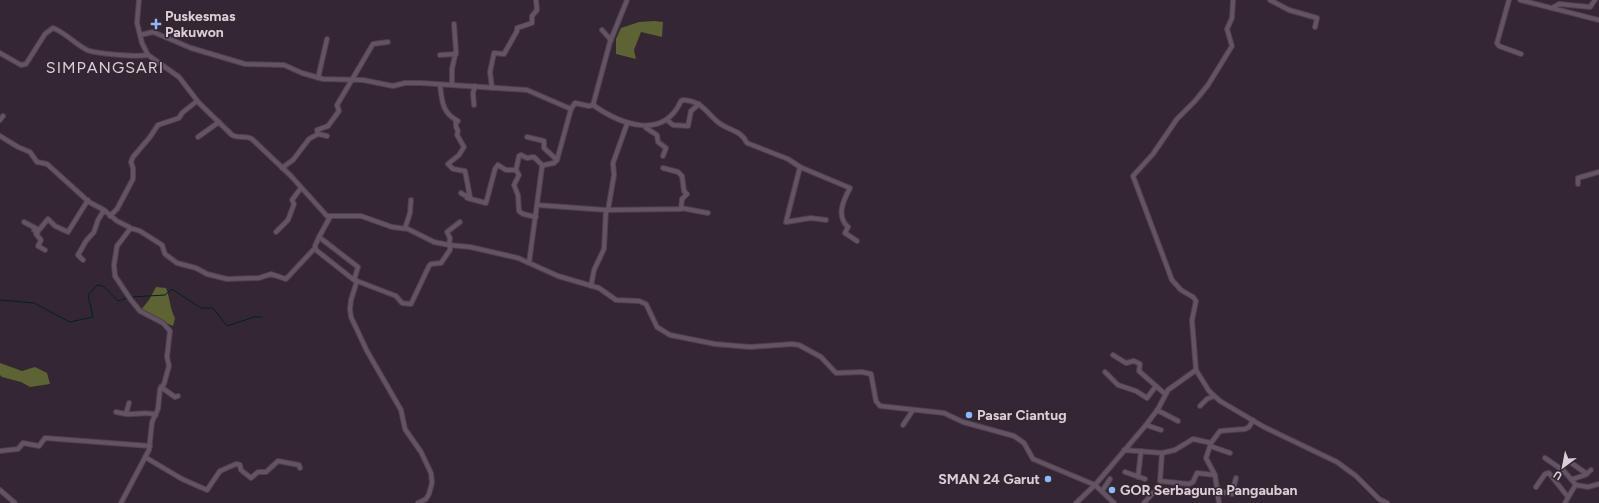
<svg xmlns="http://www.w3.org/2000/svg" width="1599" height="503" font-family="Figtree,sans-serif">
<rect width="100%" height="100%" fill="#342633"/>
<g fill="#5d6332">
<polygon points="654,21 663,22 662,37 641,32 634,50 636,59 616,54 616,39 621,28 639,22"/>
<path d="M156 287 166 288C170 298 170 309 175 318L173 326 140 311 149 300Z"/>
<polygon points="0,363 22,371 35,367 47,373 50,384 30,387 21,382 2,377 0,375"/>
</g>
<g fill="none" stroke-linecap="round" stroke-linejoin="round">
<g stroke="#00212a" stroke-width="1">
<polyline points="131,297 165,295 172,289 201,308 213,308 227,326 254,317 262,317"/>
<polyline points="0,300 34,303 70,322 93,317 88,295 97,285 103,286 118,301 127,298"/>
</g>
<g stroke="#4d414c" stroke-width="6">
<g id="minor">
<path d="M139 0 137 23 142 43 148 55 179 77 199 103 232 135C239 139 246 135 252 139L291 176 327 216H361L392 227 408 229 434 242 449 245 470 247 518 258 558 276 599 288 616 300 639 301 646 304 657 327 670 335 715 344 750 347 792 344 799 345 821 357 836 373 862 372 871 374 876 401 880 406 944 413 963 422 1014 436 1024 443 1033 459 1095 485 1114 503"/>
<polyline points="1270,0 1289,10 1317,18 1315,27"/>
<polyline points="1509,0 1497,43 1499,46 1521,54"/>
<polyline points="1520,0 1599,20"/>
<polyline points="1552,8 1559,4 1590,7 1595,0"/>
<polyline points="602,30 611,40"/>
<polyline points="140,35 153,32 191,48 245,64 284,65 302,73 323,79 363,80 393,86 405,83 421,83 527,90 571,109 557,160 554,163 544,165 542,167 529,263"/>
<path d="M0 53 21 65 26 64 45 34 53 28C66 33 75 44 87 50 97 54 138 57 148 55"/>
<polyline points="440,55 456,54"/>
<polyline points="318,78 327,39"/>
<path d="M440 85C442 101 442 113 458 121"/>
<polyline points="452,85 452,69 456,51 454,24"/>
<polyline points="492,88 490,72 494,53 504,54 517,31 517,28 532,23 532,16 537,10 536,0"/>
<polyline points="474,105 473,93 475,86"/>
<path d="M593 105C620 124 663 141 681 101L683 100C703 101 706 113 719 123 730 131 741 130 747 143L788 159 800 167 850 188C843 201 836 216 848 227L845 233 857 241"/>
<polyline points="571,109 575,103 589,106 593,105 610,42 627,0"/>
<polyline points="0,120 3,116"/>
<polyline points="456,120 456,127 458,131 457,135 464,147 459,155 448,164 453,169 465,171 470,197 464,195 461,193"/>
<polyline points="667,120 673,125 688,126 691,111 699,104"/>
<polyline points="647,126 646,128 657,135 658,142 666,148 663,156"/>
<polyline points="318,134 317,130 328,126 339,111 337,105 373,44 388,42"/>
<polyline points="0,136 18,147 30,152 37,162 47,164 89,202 104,210"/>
<polyline points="198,137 219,122"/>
<polyline points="527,137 544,141 544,148 557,160"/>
<polyline points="800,167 786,222 811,218 826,220"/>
<polyline points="282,168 293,160 309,139 318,134 327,136"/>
<polyline points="1578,184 1578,178 1599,172"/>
<polyline points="467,198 486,203 495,169 498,165 506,170 516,170"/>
<polyline points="537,205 606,210"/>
<polyline points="681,208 708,213"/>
<polyline points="608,210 614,175 613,163 627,124"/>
<polyline points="110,216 117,209 133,179 133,168 131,162 133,157 150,137 158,125 179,118 182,113 197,101"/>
<polyline points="330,217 319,237 358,267 354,280 357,281 351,300 350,309 351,317 367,351 401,410 405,429 421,452 431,473 432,483 429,494 426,499 418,503"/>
<polyline points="536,217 523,214 519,211 518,195 514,185 519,175 516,170 519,156 521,155 527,158 534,157 543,166"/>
<polyline points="24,222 39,230 48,219 55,226 68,232 88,200"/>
<polyline points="130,228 140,231 162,245 165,254 177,263 196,268 207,274 227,279 259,278 271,274 286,279 315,248"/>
<polyline points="405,228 410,213 411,200"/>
<polyline points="34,230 38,232 36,234 41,240 38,246 45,250"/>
<polyline points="276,232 288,220 294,204 292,200 301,188"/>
<polyline points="319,237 315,246 316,250 354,280"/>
<polyline points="449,245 450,238 447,232 460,222"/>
<polyline points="83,260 78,255 86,241 94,232 98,220 104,210 117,221 129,227 130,229 117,246 114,265 115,276 131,300 140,311 163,323 170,331 167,357 169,366 164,384 160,389 158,409 152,422 149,450 121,503"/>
<polyline points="357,281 396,296 402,303 411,304 429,266 431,264 441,263 450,250 450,246"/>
<polyline points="591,286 594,270 604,249 606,210 681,209 682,199 687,194 684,191 682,176 678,172 663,168"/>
<polyline points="1113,355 1126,363 1134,361 1140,364 1139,371 1165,394"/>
<polyline points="1196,370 1209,391 1220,401 1264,427 1337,462 1356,476 1379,499 1387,503"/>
<polyline points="1105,372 1118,385 1136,391 1147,398 1156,386"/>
<polyline points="161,387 175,397 178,396"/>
<path d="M129 403 126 414C135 415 147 411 156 415"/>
<polyline points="1200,406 1207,399 1214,396"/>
<polyline points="1157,410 1178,421"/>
<polyline points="116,412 126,414"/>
<polyline points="903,425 913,410"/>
<polyline points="1146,425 1161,430"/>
<polyline points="1211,443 1220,431 1245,429 1249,427 1253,420"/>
<polyline points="1210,446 1230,453"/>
<polyline points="1124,450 1162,453 1175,450 1193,439 1211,443 1206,458 1215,475 1219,503"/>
<polyline points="0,451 18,449 23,443 39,446 45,438 150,446"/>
<polyline points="1162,453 1160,481 1189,484 1193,482 1197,473 1215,475"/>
<polyline points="145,457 182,479 207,490 220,471 236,464 240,465 241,470 251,478 258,472 266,472 278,461 299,465 300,468"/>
<polyline points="1545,458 1564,471 1576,485"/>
<polyline points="1562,469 1566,463 1570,462 1587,474"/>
<polyline points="1125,472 1145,479"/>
<polyline points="1138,477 1141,451"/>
<polyline points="1573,479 1585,475 1591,470"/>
<polyline points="1536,487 1545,474 1549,473 1568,497"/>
<polyline points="0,490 15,503"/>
<polyline points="1102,491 1110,479"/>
<polyline points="1219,491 1232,494 1236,478"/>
<polyline points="1076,503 1095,485 1146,425 1158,409 1168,390 1196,370 1192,320 1196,301 1193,297 1181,290 1172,280 1133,176 1153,154 1177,119 1195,101 1208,85 1232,46 1227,29 1232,18 1233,0"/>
<polyline points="1144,503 1153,493"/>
<polyline points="1565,503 1573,489 1576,485 1588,487 1599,484"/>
</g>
</g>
<use href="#minor" stroke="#645463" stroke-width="4"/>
</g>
<g fill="#8cb9fc" stroke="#342633" stroke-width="1.5">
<path d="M154 18h4v4h4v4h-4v4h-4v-4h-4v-4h4z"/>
<circle cx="969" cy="415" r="4"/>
<circle cx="1048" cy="479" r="4"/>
<circle cx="1112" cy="490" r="4"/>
</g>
<g text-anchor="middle" stroke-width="3" stroke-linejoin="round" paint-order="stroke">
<g font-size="14" font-weight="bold" fill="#d9cfd8" stroke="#342633" text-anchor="start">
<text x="165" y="21">Puskesmas<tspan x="165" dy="16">Pakuwon</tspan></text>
<text x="977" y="420">Pasar Ciantug</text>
<text x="1040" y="484" text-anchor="end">SMAN 24 Garut</text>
<text x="1120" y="495">GOR Serbaguna Pangauban</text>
</g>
<g font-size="16" letter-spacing="1" fill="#d9cfd8" stroke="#342633">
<text x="105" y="73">SIMPANGSARI</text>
</g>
</g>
<g transform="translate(1563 467) rotate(212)" stroke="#342633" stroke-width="3" paint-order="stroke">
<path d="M0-3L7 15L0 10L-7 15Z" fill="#d9cfd8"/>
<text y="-6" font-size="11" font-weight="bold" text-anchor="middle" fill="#d9cfd8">U</text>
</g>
</svg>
